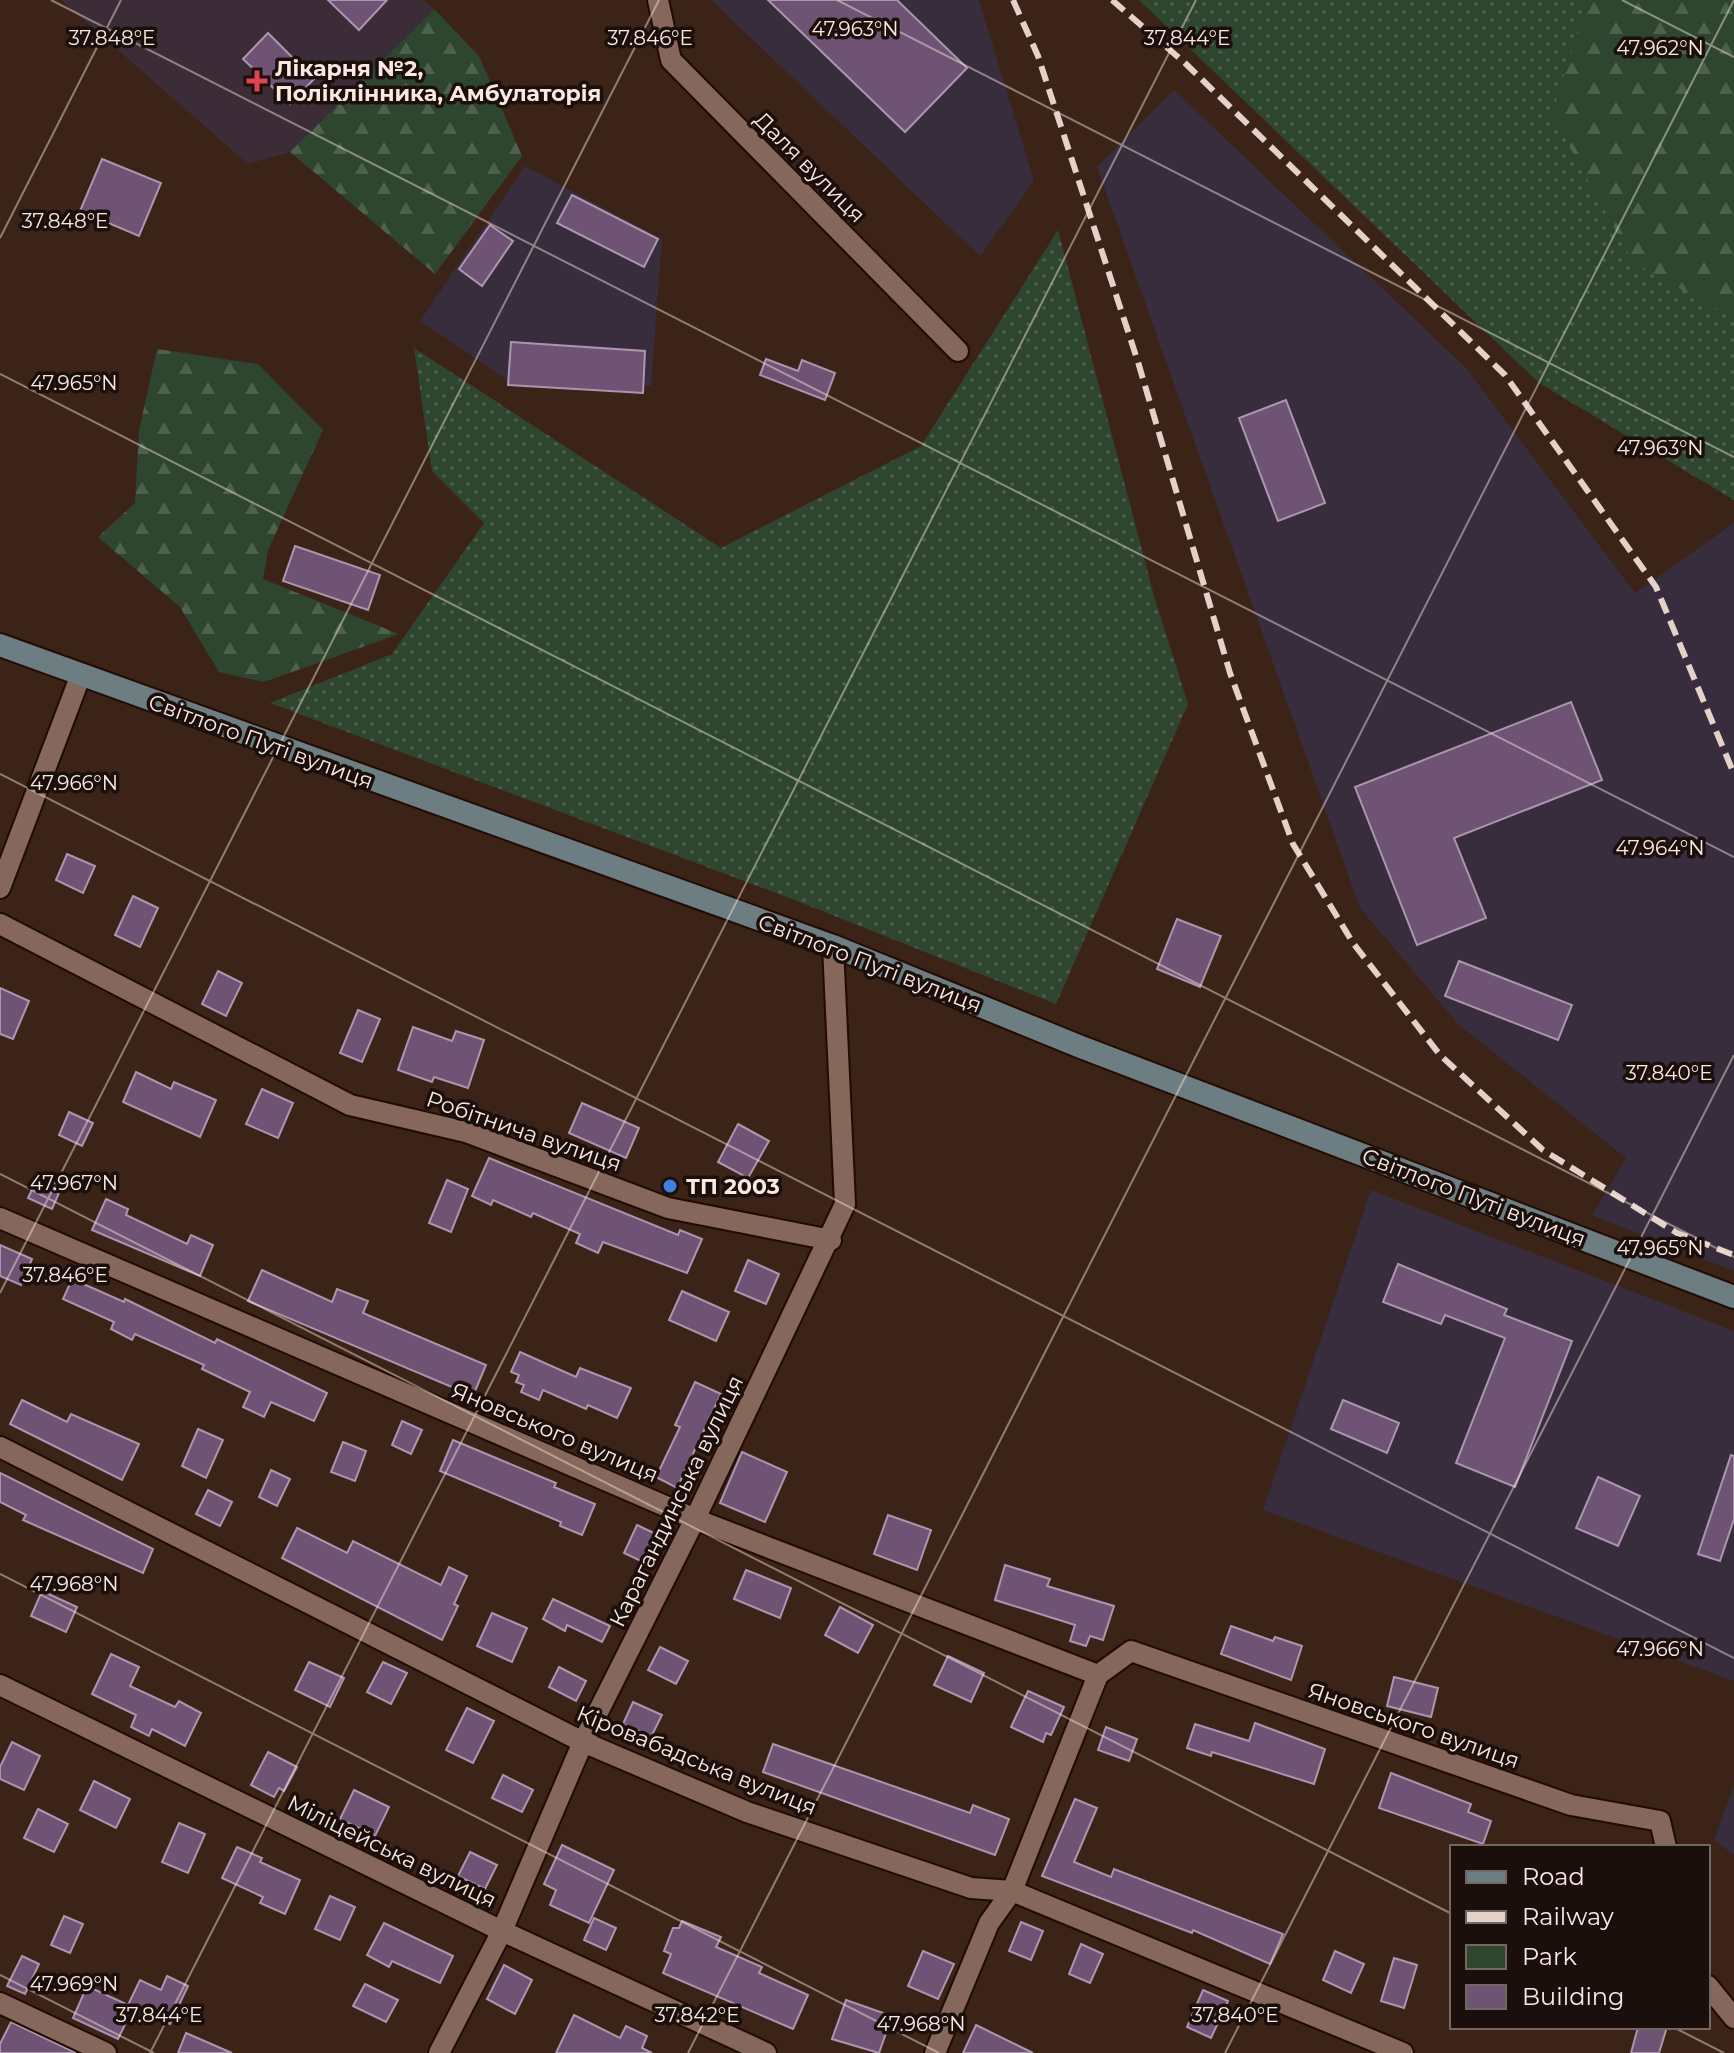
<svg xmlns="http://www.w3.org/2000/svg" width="1734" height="2053" font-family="Montserrat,sans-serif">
<defs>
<pattern id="green-dots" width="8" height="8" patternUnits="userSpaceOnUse" patternTransform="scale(2)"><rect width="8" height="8" fill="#2e462f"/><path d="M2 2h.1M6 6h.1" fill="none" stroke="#4d614d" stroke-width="1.8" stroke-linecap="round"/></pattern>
<pattern id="forest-firs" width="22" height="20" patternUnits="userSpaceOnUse" patternTransform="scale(2)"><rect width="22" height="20" fill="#2e462f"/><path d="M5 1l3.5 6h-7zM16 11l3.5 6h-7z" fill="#4d614d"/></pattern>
</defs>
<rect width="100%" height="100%" fill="#3c2318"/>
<g fill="#382d3c">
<polygon points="711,0 979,0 1034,181 980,256"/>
<polygon points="1174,90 1466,368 1635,593 1734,523 1734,1271 1592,1215 1626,1158 1459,1025 1360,908 1097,167"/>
<polygon points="525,166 662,239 651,386 512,383 420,321"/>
<polygon points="1371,1190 1734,1331 1734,1681 1263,1510"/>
<polygon points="1734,1786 1734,1855 1714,1840"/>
</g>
<polygon fill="#3c2c37" points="61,0 423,0 434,9 290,152 248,164"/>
<g fill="url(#green-dots)">
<polygon points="1139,0 1734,0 1734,500 1539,383"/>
<polygon points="1058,230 1154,596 1188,704 1056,1004 792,899 270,703 392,654 484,523 432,471 414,348 721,548 921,446"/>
</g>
<g fill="url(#forest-firs)">
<polygon points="1587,0 1734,0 1734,319 1633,262 1552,115"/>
<polygon points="434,9 479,56 522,156 435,274 290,152"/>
<polygon points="157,349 258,364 323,430 268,550 263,579 399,634 264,682 219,672 180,607 98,537 135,503 139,431"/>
</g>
<g fill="#6f5374" stroke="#ac96af" stroke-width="2">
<polygon points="328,0 387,0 359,30"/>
<polygon points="768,0 897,0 967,68 905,132"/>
<polygon points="268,33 314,79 290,104 243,59"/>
<polygon points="102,159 161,183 139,236 80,211"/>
<polygon points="572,195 658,239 644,267 557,223"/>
<polygon points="490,225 513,241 482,286 459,269"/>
<polygon points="511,342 645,351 643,393 508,385"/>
<polygon points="766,359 798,371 802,360 835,373 825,400 760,375"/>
<polygon points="1286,400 1325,503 1278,521 1239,418"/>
<polygon points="295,546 380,575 368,610 283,581"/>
<polygon points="1571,702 1602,780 1454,838 1486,918 1417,945 1355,787"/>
<polygon points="67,854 95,866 83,893 56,880"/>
<polygon points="133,896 158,908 140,947 115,935"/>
<polygon points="1177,919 1221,936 1200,987 1157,969"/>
<polygon points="1459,961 1572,1005 1558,1040 1445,996"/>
<polygon points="218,971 242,983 226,1016 202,1004"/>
<polygon points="0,988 29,1001 13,1039 0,1034"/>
<polygon points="358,1010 380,1019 362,1062 340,1053"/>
<polygon points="413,1027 452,1041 456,1031 484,1040 468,1088 434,1077 432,1082 398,1070"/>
<polygon points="136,1072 171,1089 174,1082 216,1100 200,1137 123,1102"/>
<polygon points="262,1089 293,1103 278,1138 246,1124"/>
<polygon points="582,1103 639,1128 626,1158 569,1133"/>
<polygon points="69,1112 93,1123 82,1146 59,1135"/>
<polygon points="738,1124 769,1141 748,1178 718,1162"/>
<polygon points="489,1158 678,1235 680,1230 702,1239 687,1273 603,1242 598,1253 576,1243 580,1234 533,1213 531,1217 493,1200 491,1205 472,1196"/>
<polygon points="39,1175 62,1186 52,1209 28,1198"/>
<polygon points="447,1180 468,1189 451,1232 429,1223"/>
<polygon points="106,1199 128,1209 126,1215 187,1244 191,1235 213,1245 200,1276 92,1230"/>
<polygon points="0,1245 32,1259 21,1285 0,1276"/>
<polygon points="748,1260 779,1274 766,1304 735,1291"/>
<polygon points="1398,1264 1507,1309 1504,1315 1572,1341 1515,1487 1456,1463 1505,1338 1445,1315 1441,1324 1383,1302"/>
<polygon points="262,1270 332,1302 337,1289 368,1301 363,1313 486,1365 473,1396 248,1301"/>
<polygon points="72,1279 124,1302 125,1299 215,1343 217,1339 327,1393 314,1421 271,1402 264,1417 243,1407 250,1392 202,1369 204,1365 135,1334 132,1340 111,1329 114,1322 63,1299"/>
<polygon points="682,1291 729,1312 716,1341 669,1320"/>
<polygon points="520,1352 576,1377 580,1368 631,1388 617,1418 588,1405 586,1409 543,1390 539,1400 521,1392 524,1385 516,1382 519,1375 511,1372"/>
<polygon points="695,1382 721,1394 677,1488 656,1477 680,1427 675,1425"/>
<polygon points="22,1400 67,1422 71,1414 139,1444 122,1480 10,1424"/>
<polygon points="1343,1400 1399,1423 1387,1453 1331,1429"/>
<polygon points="402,1421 422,1430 411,1454 392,1445"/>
<polygon points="198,1429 223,1440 206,1478 182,1466"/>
<polygon points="453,1440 556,1483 554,1487 595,1504 582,1535 560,1526 561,1522 440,1471"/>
<polygon points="343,1442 366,1451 355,1481 331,1472"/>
<polygon points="742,1452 787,1472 765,1522 720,1503"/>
<polygon points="1731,1455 1734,1456 1734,1519 1720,1561 1698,1554"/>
<polygon points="271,1470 290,1479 277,1506 259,1497"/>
<polygon points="0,1473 153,1549 143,1573 23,1520 26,1515 0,1502"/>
<polygon points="1598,1477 1640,1496 1618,1546 1576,1528"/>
<polygon points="208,1490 232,1502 220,1526 196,1514"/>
<polygon points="888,1515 931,1530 917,1570 874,1554"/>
<polygon points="637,1525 656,1534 643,1562 624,1553"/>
<polygon points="297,1528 347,1553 353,1541 441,1585 449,1567 467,1576 454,1604 458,1606 442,1640 282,1558"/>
<polygon points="1005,1565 1050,1579 1047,1586 1114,1606 1103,1640 1090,1636 1086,1646 1070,1641 1075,1625 995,1600"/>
<polygon points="746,1570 791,1588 780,1618 734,1599"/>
<polygon points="42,1591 77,1607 66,1632 31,1616"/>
<polygon points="553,1599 610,1626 602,1642 567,1625 565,1631 543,1619"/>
<polygon points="840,1607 873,1625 858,1653 825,1635"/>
<polygon points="492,1613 527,1628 512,1662 477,1646"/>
<polygon points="1231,1626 1273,1641 1275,1637 1302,1646 1291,1680 1221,1654"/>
<polygon points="660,1647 688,1661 676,1684 648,1670"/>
<polygon points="111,1654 139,1667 130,1686 175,1707 179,1701 201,1713 185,1746 152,1729 149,1736 131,1727 136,1715 92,1694"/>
<polygon points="948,1656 984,1673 971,1702 934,1685"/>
<polygon points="309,1662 344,1678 330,1707 295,1690"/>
<polygon points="383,1662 407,1673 391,1704 367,1692"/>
<polygon points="559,1667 586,1681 576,1701 549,1687"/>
<polygon points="1394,1677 1438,1688 1431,1717 1387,1706"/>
<polygon points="1028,1691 1064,1707 1051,1735 1046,1733 1043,1742 1011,1727"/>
<polygon points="633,1702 662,1715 651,1737 623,1724"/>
<polygon points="467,1708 494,1721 473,1763 446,1750"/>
<polygon points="1255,1723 1325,1749 1314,1784 1212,1752 1211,1756 1187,1748 1195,1724 1249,1741"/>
<polygon points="1106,1727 1137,1739 1129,1761 1098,1750"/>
<polygon points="12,1742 40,1756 24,1790 0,1779 0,1767"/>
<polygon points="773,1744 970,1813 973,1805 1009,1819 995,1855 763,1772"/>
<polygon points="268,1752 297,1767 284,1791 279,1788 274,1797 251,1785"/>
<polygon points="1391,1773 1471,1804 1468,1812 1491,1821 1483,1844 1379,1808"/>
<polygon points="503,1775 533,1790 522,1812 492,1798"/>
<polygon points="94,1781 130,1799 116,1828 80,1810"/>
<polygon points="354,1790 389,1807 375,1836 340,1819"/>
<polygon points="1075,1799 1097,1808 1074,1862 1111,1877 1114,1869 1283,1934 1270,1964 1193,1930 1192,1933 1042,1876"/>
<polygon points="38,1809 68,1824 54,1852 24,1838"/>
<polygon points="179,1823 205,1834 188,1873 162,1862"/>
<polygon points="562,1845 614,1870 589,1923 550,1905 556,1890 544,1884"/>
<polygon points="237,1847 262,1858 260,1862 300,1880 285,1914 260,1903 263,1897 222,1878"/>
<polygon points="470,1852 497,1865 485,1889 458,1876"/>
<polygon points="330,1896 355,1907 340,1940 315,1929"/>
<polygon points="64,1916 83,1924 70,1953 51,1945"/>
<polygon points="594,1918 616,1928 606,1950 584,1940"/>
<polygon points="682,1921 721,1937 716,1947 762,1967 759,1973 808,1995 793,2029 663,1973 671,1954 664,1951 673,1928 679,1928"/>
<polygon points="1021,1922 1043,1931 1031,1960 1009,1951"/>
<polygon points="384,1923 453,1956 440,1983 392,1961 389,1967 367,1955"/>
<polygon points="1081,1944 1103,1954 1090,1983 1069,1974"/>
<polygon points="923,1951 954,1964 938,1999 908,1986"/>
<polygon points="1335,1951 1364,1964 1351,1993 1323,1980"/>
<polygon points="22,1956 39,1964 25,1994 7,1986"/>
<polygon points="1394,1958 1417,1965 1404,2008 1381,2001"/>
<polygon points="504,1965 532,1980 515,2014 487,1999"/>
<polygon points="167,1976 188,1986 170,2024 133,2008 118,2039 73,2018 87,1986 128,2005 140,1980 161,1990"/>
<polygon points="365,1984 398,2000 386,2022 353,2006"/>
<polygon points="1203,1990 1228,2001 1211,2038 1187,2027"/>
<polygon points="846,2000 892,2016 879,2053 832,2039"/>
<polygon points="574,2015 620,2038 626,2026 647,2036 642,2048 652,2053 556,2053"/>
<polygon points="11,2022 76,2053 0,2053 0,2044"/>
<polygon points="976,2025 1033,2053 963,2053"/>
<polygon points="1638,2027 1667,2027 1659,2053 1631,2053"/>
<polygon points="186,2033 232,2053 178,2053"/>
</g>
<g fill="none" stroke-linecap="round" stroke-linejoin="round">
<g stroke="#220b03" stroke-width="24">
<g id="minor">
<polyline points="658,0 671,60 958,351"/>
<polyline points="0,888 80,677"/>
<polyline points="0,924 350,1105 466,1132 668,1208 831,1240"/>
<polyline points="0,1218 695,1519 1098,1675"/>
<polyline points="0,1447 583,1742 747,1812 971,1888 1012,1891 1403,2053"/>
<polyline points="0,1685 502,1931 766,2053"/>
<polyline points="1708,1986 1734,2018"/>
<polyline points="0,2003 106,2053"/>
<polyline points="439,2053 502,1931 583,1742 695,1519 845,1204 833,946"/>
<polyline points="935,2053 989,1923 1012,1891 1098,1675 1131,1651 1571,1805 1660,1821 1666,1847"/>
</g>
</g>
<g stroke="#220b03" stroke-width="26">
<polyline id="secondary" points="0,645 833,946 1081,1047 1734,1297"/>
</g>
<use href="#minor" stroke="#85675b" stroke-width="20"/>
<use href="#secondary" stroke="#6c7e82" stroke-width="22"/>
<g stroke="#e4d1c9" stroke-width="6" stroke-dasharray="16 8" stroke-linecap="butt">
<polyline points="1013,0 1038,56 1138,362 1230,673 1293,844 1353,943 1440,1055 1543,1150 1677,1233 1734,1255"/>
<polyline points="1112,0 1186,64 1505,375 1656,587 1734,774"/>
</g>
</g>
<path fill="none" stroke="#fae8e1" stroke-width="2" stroke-opacity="0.45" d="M51 0 1734 857M837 0 1734 457M1622 0 1734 57M0 238 121 0M0 374 1734 1257M0 774 1734 1658M0 1174 1452 1914M0 1293 659 0M0 1574 939 2053M0 1975 154 2053M1673 2027 1724 2053M150 2053 1196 0M688 2053 1734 0M1225 2053 1734 1055"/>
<path fill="#e0444e" stroke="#1b0f0b" stroke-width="3" d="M253 69h8v8h8v8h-8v8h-8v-8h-8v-8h8z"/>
<circle fill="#3f7fe0" stroke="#1b0f0b" stroke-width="3" cx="670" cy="1186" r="8"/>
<g text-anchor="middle" stroke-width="7" stroke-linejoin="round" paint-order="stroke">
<g font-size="22" font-weight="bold" fill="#fae8e1" stroke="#1b0f0b" text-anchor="start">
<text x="275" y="76">Лікарня №2,<tspan x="275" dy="25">Поліклінника, Амбулаторія</tspan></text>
<text x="686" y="1194">ТП 2003</text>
</g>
<g font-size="22" fill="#fae8e1" stroke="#1b0f0b">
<text transform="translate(810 167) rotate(45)" y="8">Даля вулиця</text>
<text transform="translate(261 741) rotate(20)" y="8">Світлого Путі вулиця</text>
<text transform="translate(870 963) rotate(21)" y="8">Світлого Путі вулиця</text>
<text transform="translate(524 1131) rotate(19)" y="8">Робітнича вулиця</text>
<text transform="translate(1474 1197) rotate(21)" y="8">Світлого Путі вулиця</text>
<text transform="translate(555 1432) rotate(23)" y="8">Яновського вулиця</text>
<text transform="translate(676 1501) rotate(-64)" y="8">Карагандинська вулиця</text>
<text transform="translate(1414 1725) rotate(19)" y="8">Яновського вулиця</text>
<text transform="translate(697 1760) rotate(22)" y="8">Кіровабадська вулиця</text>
<text transform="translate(392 1851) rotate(26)" y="8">Міліцейська вулиця</text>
</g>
</g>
<g font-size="20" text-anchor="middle" fill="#fae8e1" stroke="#1b0f0b" stroke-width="7" stroke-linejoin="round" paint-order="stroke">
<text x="855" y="36">47.963°N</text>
<text x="112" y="45">37.848°E</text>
<text x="650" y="45">37.846°E</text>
<text x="1187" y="45">37.844°E</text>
<text x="1660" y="55">47.962°N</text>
<text x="65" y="228">37.848°E</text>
<text x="74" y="390">47.965°N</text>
<text x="1660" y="455">47.963°N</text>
<text x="74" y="790">47.966°N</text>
<text x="1660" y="855">47.964°N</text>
<text x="1669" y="1080">37.840°E</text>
<text x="74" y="1190">47.967°N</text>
<text x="1660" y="1255">47.965°N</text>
<text x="65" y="1282">37.846°E</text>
<text x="74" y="1591">47.968°N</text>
<text x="1660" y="1656">47.966°N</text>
<text x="74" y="1991">47.969°N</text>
<text x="159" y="2022">37.844°E</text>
<text x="697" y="2022">37.842°E</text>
<text x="1235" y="2022">37.840°E</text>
<text x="921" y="2031">47.968°N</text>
</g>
<rect x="1450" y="1845" width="260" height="184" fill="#1b0f0b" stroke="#746661" stroke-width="2"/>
<rect x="1466" y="1871" width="40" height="12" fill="#6c7e82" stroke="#746661" stroke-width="2"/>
<text x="1522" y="1885" font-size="24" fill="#fae8e1">Road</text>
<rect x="1466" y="1911" width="40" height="12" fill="#e4d1c9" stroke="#746661" stroke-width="2"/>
<text x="1522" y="1925" font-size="24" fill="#fae8e1">Railway</text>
<rect x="1466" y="1945" width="40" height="24" fill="#2e462f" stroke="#746661" stroke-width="2"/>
<text x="1522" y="1965" font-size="24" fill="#fae8e1">Park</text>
<rect x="1466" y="1985" width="40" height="24" fill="#6f5374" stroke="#746661" stroke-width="2"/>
<text x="1522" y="2005" font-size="24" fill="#fae8e1">Building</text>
</svg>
